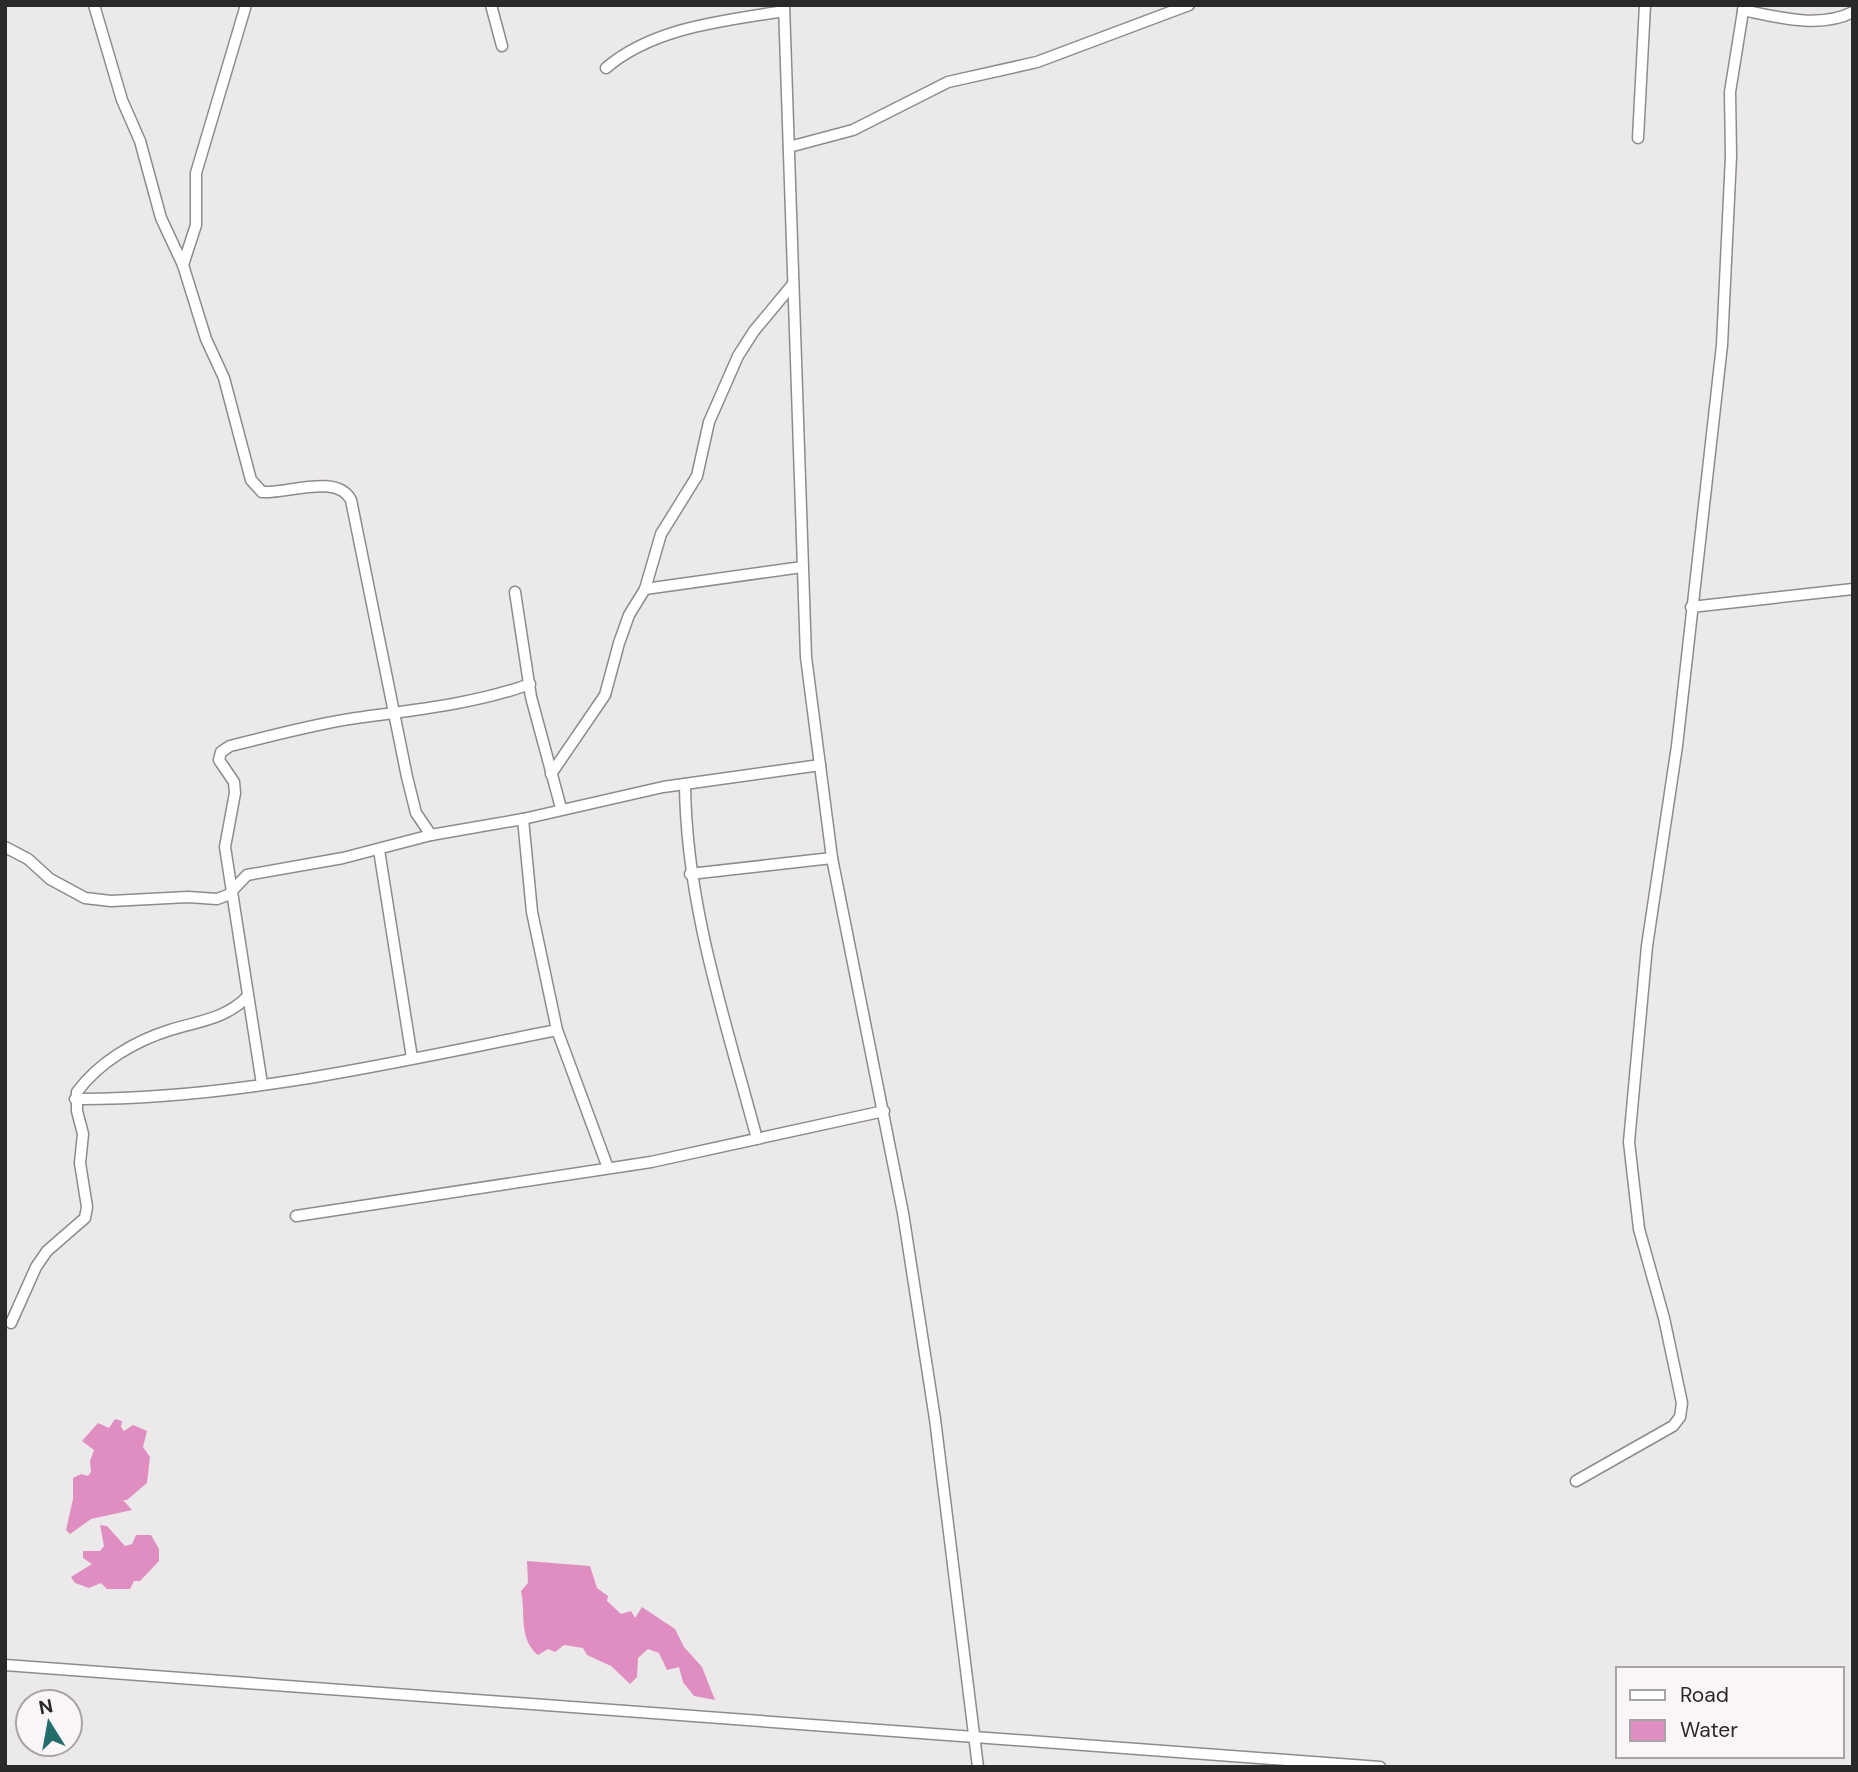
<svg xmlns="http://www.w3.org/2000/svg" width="1858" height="1772" font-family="'DM Sans',sans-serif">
<rect width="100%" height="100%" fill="#ece9eb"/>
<g fill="#e08dc1">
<polygon points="115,1419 122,1421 121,1427 124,1431 133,1425 147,1431 143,1447 150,1457 147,1483 127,1500 123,1500 132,1510 91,1519 70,1534 66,1530 73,1499 73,1478 81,1474 88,1476 91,1472 90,1461 94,1450 82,1441 98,1423 109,1428"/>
<polygon points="100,1525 107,1526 125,1546 132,1544 136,1535 151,1535 159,1549 159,1561 140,1581 134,1581 130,1589 107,1589 101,1583 89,1588 75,1583 71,1577 92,1564 83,1558 83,1551 100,1551 104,1546"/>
<path d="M527 1561 590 1566 597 1588 608 1596 607 1601 621 1614 631 1611 635 1618 642 1607 675 1629 684 1647 702 1667 715 1700 694 1696 683 1682 679 1667 667 1670 659 1653 648 1649 638 1658 637 1677 630 1684 611 1666 587 1655 583 1648 564 1645 555 1652 548 1649 538 1655C518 1639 526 1613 521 1591L528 1583Z"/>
</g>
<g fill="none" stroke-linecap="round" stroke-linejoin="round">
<g stroke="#8e8b8d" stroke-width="13">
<g id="minor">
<path d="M94 5 122 100 140 141 161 218 183 265 206 339 224 378 251 480 262 492C287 494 337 473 351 500L407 777 416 813 431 835"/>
<polyline points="491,5 502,46"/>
<polyline points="784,5 806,657 832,858 903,1213 935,1419 978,1767"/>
<path d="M1743 10C1777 17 1820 29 1853 12"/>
<path d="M606 68C654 27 724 21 784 11"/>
<polyline points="1638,138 1645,5"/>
<polyline points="789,147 853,130 948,82 1037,62 1189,5"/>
<polyline points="183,265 196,225 196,173 246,5"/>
<polyline points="645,589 802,567"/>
<polyline points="515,592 531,697 561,808"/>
<polyline points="1691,607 1853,589"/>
<polyline points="551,774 605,695 619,643 629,615 645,589 661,534 697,476 709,422 738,356 754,331 793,284"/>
<path d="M685 784C686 906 726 1022 757 1139"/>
<polyline points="523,819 532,912 557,1030 608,1168"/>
<polyline points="5,847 28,859 50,879 85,898 111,901 188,897 217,899 228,895 247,875 343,858 431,835 523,819 663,787 820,765"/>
<polyline points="379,850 412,1058"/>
<polyline points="690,874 832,858"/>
<path d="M262 1084 225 847 235 793 234 782 219 760 221 752 230 746C271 736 314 724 356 718 413 710 475 704 530 684"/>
<path d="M75 1099C237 1100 399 1061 557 1030"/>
<polyline points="296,1216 651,1162 884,1111"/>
<path d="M11 1323 36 1267 47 1251 85 1218 87 1207 80 1163 83 1134 77 1111V1092C99 1062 135 1041 170 1030 199 1021 226 1019 248 996"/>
<polyline points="1576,1481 1673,1426 1680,1417 1682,1403 1664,1318 1639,1229 1629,1142 1647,946 1677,746 1722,345 1731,156 1730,92 1744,5"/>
<polyline points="5,1665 1380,1767"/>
</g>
</g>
<use href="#minor" stroke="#fff" stroke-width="10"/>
</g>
<rect width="1858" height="1772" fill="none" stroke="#2a2929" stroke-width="14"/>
<rect x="1616" y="1667" width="228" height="91" fill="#faf6f8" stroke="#a7a4a5" stroke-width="2"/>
<rect x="1630" y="1690" width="35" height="10" fill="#ffffff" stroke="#a7a4a5" stroke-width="2"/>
<text x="1680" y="1702" font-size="21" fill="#2a2929">Road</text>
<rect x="1630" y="1720" width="35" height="21" fill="#e08dc1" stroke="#a7a4a5" stroke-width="2"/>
<text x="1680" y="1737" font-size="21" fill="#2a2929">Water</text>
<g transform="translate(49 1723) rotate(349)"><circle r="33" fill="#faf6f8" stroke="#a7a4a5" stroke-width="2"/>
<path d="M0-5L12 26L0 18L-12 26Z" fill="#236e6c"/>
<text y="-10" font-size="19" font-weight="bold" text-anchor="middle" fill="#2a2929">N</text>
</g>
</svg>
